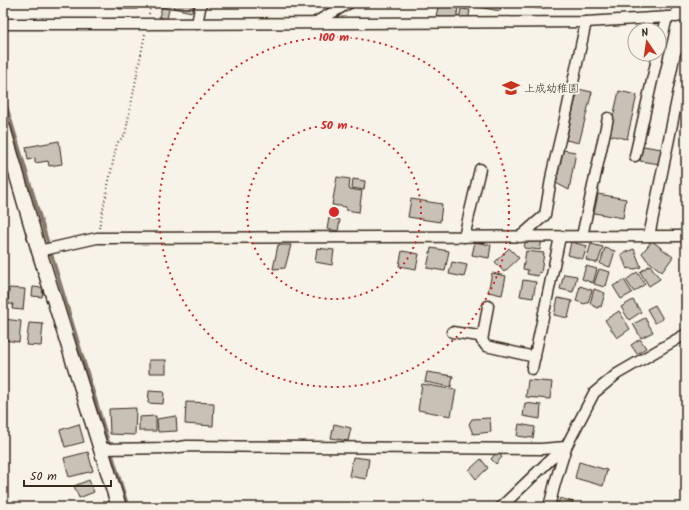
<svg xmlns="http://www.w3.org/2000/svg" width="689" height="510" font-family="Kalam,'Klee One',sans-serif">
<rect width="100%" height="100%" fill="#f7f3e8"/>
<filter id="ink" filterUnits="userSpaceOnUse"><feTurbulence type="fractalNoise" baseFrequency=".025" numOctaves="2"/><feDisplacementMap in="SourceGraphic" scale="8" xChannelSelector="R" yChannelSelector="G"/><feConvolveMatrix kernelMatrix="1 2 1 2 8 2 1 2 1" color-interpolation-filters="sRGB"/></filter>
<g filter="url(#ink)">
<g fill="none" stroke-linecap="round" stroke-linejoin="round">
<polyline stroke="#84786c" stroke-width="3.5" points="3,95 128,507"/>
</g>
<g fill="#c8c1b6" stroke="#3b2a1e">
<rect x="119" y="3" width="18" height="6"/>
<polygon points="174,3 194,3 192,12 173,8"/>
<polygon points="439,3 459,3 456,20 436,16"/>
<polygon points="474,3 501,3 500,11 473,6"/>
<polygon points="522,3 544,3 543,9 522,6"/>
<polygon points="162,7 169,9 167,19 159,17"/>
<polygon points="461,9 470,10 468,21 459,19"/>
<polygon points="578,89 592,92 579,143 566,140"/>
<polygon points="619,91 637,95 627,139 609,135"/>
<polygon points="59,141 62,164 49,166 48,161 35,163 35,158 28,160 26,147"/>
<polygon points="643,146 662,149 660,164 640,161"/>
<polygon points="563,150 576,152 569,190 556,183"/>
<polygon points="337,177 350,179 349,189 362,191 359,212 346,210 346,207 332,205"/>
<polygon points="353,179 365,181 364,190 352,188"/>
<polygon points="598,194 626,199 623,218 594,213"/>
<polygon points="411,199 442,204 440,222 408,217"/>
<polygon points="329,218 340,220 338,231 327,229"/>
<polygon points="526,237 542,240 540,250 524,248"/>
<polygon points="652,241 673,257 662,272 647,260 642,253"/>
<polygon points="475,242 491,245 489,258 472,255"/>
<polygon points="571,242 587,246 583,259 568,255"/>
<polygon points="591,244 603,247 598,262 596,262 596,263 586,260"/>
<polygon points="278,245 291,245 285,268 273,269"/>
<polygon points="317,248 334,250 332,265 315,262"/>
<polygon points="431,248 449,251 445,271 427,268"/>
<polygon points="509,248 519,258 504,272 495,262"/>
<polygon points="605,248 615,251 610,267 600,264"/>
<polygon points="634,249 641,267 632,270 630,268 627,269 621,254"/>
<polygon points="402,251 419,254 416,269 399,266"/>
<polygon points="526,251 544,253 541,273 539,272 538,276 527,274 528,270 523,269"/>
<polygon points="452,262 467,265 464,277 449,274"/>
<polygon points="650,265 660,279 649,286 640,272"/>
<polygon points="586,266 597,269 593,283 582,279"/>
<polygon points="599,269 610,272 606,286 605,285 604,287 594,284"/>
<polygon points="637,272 645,284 634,292 626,280"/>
<polygon points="492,273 506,276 502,295 488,292"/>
<polygon points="564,274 577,276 573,292 560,289"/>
<polygon points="523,280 536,282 533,298 520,296"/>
<polygon points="624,280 632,293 621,299 613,286"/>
<polygon points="580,286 592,290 588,303 586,303 585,304 576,301"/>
<polygon points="33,287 43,288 42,297 32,296"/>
<polygon points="9,288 25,289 23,310 12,309 13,304 8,304"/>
<polygon points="594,289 605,293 601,307 599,306 598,308 593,306 593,305 590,304"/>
<polygon points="558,298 572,301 568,318 554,315"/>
<polygon points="633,300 641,312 629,320 621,307"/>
<polygon points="655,305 663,319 655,323 647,309"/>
<polygon points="619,311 630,329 617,338 605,320"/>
<polygon points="645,318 653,332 641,338 633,324"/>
<polygon points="3,319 21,321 19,342 3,340"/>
<polygon points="29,323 43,324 41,346 26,345"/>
<polygon points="640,339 646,348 637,354 631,345"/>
<rect x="149" y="360" width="17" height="13"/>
<polygon points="427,372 453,376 451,387 425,382"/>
<polygon points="528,380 552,382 550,399 526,397"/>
<polygon points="422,384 456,390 451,416 418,410"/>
<polygon points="149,391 164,392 163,404 148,403"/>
<polygon points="186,402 214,403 213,426 185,424"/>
<polygon points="525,403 541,405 540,419 523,416"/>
<polygon points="136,408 135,435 110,434 109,409"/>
<polygon points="156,416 156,431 139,431 139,417"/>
<polygon points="176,416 177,431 158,432 157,419"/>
<polygon points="490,418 491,432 473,434 469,424 472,419"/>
<polygon points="79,424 84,442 65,447 60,430"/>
<polygon points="334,424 351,428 348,441 331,438"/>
<polygon points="519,424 535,427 533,438 517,436"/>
<polygon points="88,452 93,471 69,477 64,458"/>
<polygon points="497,452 502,457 496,464 491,459"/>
<polygon points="353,457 369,459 366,479 349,476"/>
<polygon points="481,459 488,468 476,479 469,470"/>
<polygon points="579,462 607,470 603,486 575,478"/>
<polygon points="89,480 94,492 79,498 74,486"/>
<polygon points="560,498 573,502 571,507 557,506"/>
</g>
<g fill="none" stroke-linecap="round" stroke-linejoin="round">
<g stroke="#3b2a1e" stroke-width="13">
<g id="street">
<polyline points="676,17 679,3"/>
<polyline points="316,22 349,3"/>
<polyline points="3,24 146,24 586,22 686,16"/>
<polyline points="197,24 201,3"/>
<polyline points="659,51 667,17"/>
<polyline points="635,156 658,54"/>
<polyline points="582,236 608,118"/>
<polyline points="649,236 686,56"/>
<polyline points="464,237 480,169"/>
<polyline points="520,237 545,215 552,173 567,110 586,22"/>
<polyline points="39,251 97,238 686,236"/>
<polyline points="452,332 479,336 486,346 535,357"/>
<polyline points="482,341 488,306"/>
<polyline points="532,369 560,237"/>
<polyline points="101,449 172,448 187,446 541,449 566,447"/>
<polyline points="501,507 551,459 566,447"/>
<polyline points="549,507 555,483 566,447 594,393 617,374 686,334"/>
</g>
</g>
<g stroke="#3b2a1e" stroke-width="17">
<polyline id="secondary" points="3,128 39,251 119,507"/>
</g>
<g stroke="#3b2a1e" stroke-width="2" stroke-dasharray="1 3" stroke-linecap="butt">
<polyline points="149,14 151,3"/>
<polyline points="99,228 117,143 125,135 145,34"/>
</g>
<use href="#street" stroke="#f7f3e8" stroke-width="10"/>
<use href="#secondary" stroke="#f7f3e8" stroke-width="14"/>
</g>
</g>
<g fill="none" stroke="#d62828" stroke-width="2" stroke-dasharray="2 4">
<circle cx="334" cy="212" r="87"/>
<circle cx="334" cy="212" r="175"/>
</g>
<defs>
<g id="school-bare" transform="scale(1.38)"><path d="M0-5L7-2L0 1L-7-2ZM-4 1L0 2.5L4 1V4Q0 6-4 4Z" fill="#c8321e" stroke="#f7f3e8" stroke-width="2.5" paint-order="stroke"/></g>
</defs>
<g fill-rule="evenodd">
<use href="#school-bare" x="511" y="88"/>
</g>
<g text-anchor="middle" stroke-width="4" stroke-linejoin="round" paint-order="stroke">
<g font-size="11" fill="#3b2a1e" stroke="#f7f3e8" text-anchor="start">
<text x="524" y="92">上成幼稚園</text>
</g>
</g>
<circle cx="334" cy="212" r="6" fill="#d62828" stroke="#f7f3e8" stroke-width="2"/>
<g font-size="12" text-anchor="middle" font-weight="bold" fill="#d62828" stroke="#f7f3e8" stroke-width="4" stroke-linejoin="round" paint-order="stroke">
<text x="334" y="41">100 m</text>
<text x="334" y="129">50 m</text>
</g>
<rect width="689" height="510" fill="none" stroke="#f7f3e8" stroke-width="16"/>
<rect x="8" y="8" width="673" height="494" fill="none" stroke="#3b2a1e" stroke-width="1.5" filter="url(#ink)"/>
<g transform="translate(647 42) rotate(347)"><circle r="19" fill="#f7f3e8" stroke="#aca397"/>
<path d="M0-3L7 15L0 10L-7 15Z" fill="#c8321e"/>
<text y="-6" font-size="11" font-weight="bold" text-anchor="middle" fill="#3b2a1e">N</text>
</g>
<path d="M24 480v6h87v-6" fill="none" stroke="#3b2a1e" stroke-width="2"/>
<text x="30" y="480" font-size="12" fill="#3b2a1e" stroke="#f7f3e8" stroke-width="3" paint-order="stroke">50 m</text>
</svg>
